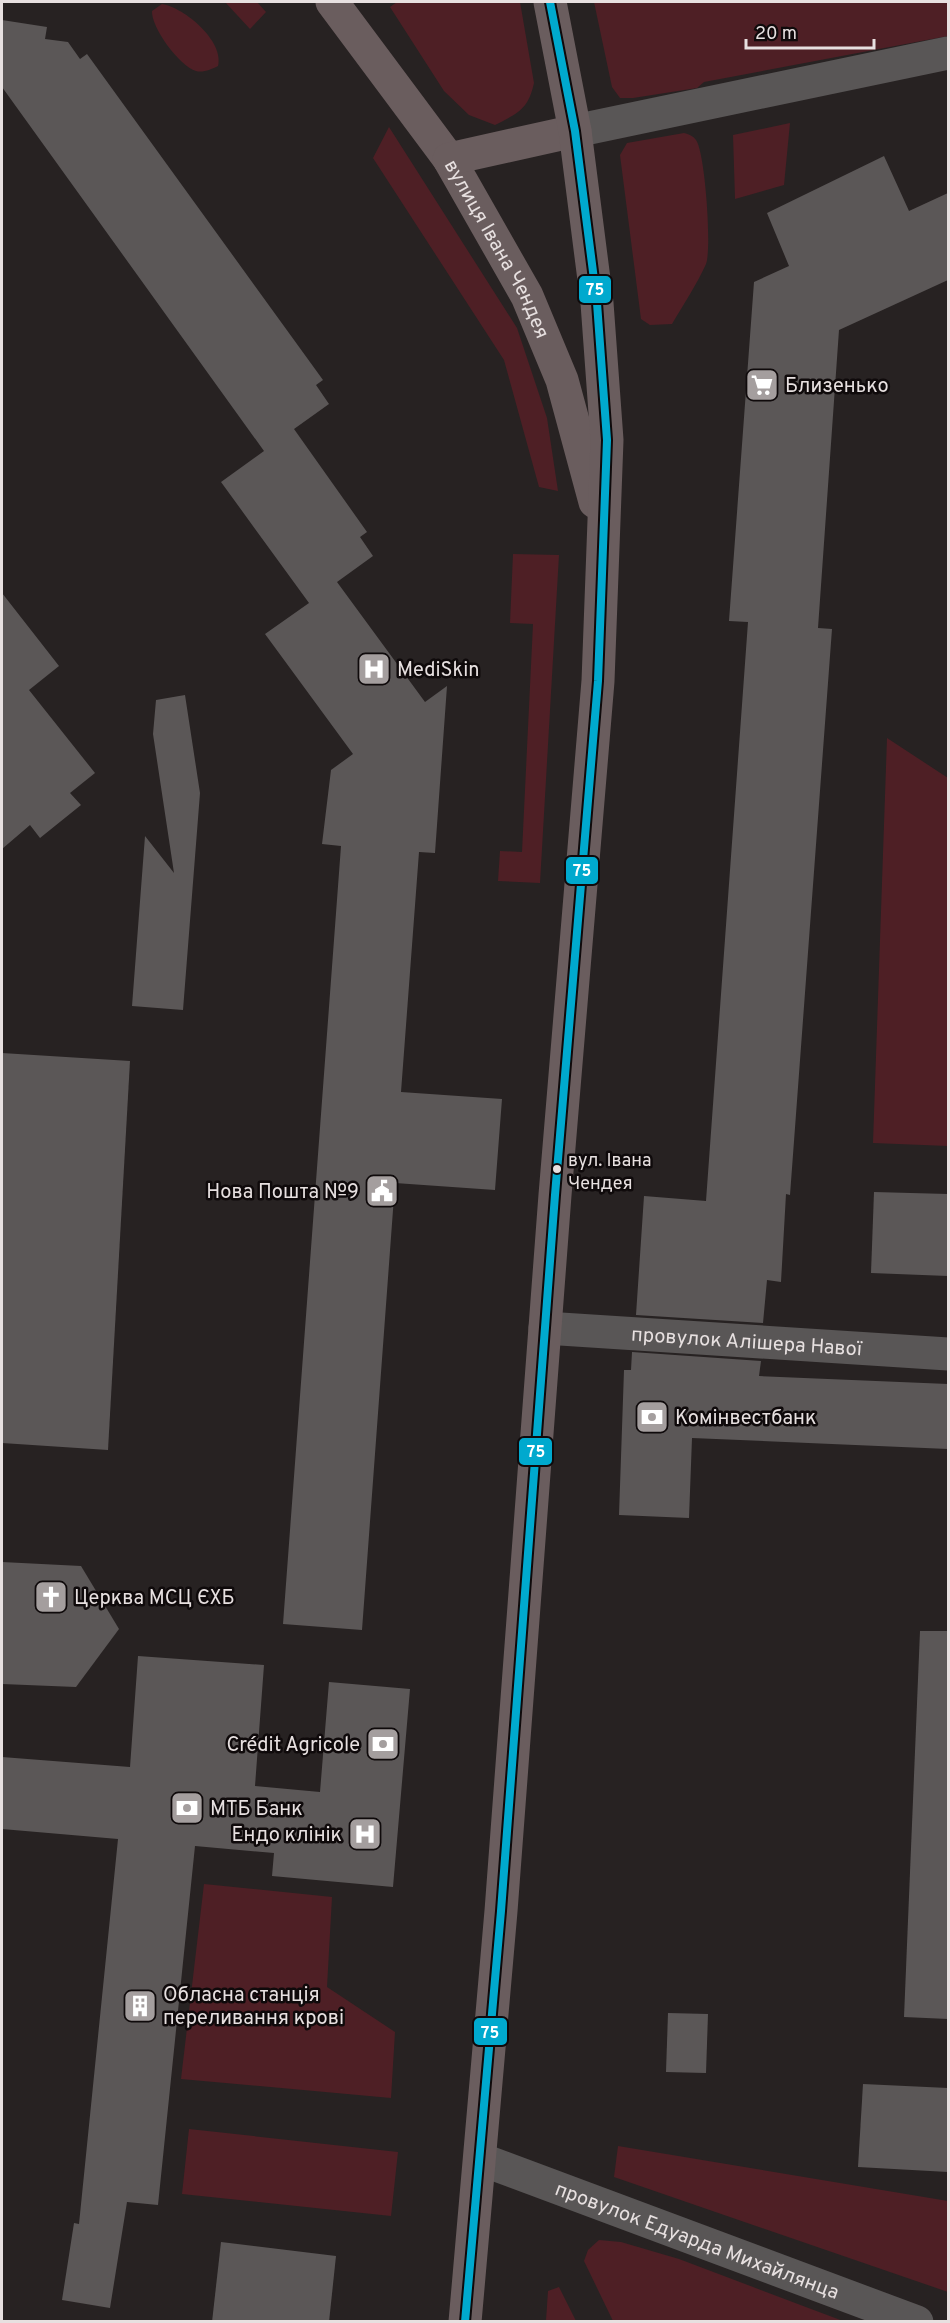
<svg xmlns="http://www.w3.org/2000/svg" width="950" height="2323" font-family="Overpass,sans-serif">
<rect width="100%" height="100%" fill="#272222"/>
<g fill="#4e1f25">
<polygon points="225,2 257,2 266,12 250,29"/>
<path d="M397 2H520L534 83C528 110 518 113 495 125L469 115 444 91 390 7Z"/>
<polygon points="594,2 948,2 948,36 704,82 697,88 633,98 620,98 612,87"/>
<path d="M162 4C185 8 224 41 218 66 212 69 203 73 196 71 179 66 151 27 152 11Z"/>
<polygon points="790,123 784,185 735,199 733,135"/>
<polygon points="389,127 517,328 547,418 558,491 539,487 504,360 373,158"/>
<path d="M684 133C689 134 693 136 696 140 705 152 712 248 706 264 697 284 683 305 672 324L650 325 641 319 620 155 627 143Z"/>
<polygon points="513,554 559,555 540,883 498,881 500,851 522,852 533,624 510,623"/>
<polygon points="887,738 948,778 948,1146 873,1143"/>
<polygon points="204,1884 332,1897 327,1987 395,2032 391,2098 181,2079"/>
<polygon points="189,2129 398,2152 391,2216 182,2194"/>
<polygon points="618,2146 948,2201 948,2292 614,2177"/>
<polygon points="599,2240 621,2242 679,2259 843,2321 613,2321 584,2261 588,2250"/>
<polygon points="559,2287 576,2321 546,2321 548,2291"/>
</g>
<g fill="#5b5757">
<polygon points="2,20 47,27 45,39 68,42 80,59 87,54 323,380 316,385 329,404 294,429 367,532 360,537 373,556 337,582 425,702 447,686 435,853 419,852 401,1092 502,1099 495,1190 395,1183 362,1630 283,1624 341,846 322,844 331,770 353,754 265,634 309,603 221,482 264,451 2,87"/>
<polygon points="884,156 909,211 948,193 948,280 839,330 818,628 832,629 790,1195 786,1194 781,1282 767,1280 763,1323 636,1315 644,1196 706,1201 748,622 729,621 754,282 789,266 767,213"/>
<polygon points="2,593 59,666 29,690 95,773 70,793 81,805 40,838 30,825 2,849"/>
<polygon points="185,695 200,793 183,1010 132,1006 145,836 174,873 153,734 156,700"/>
<polygon points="2,1053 130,1061 108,1450 2,1443"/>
<polygon points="874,1192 948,1194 948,1276 871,1273"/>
<polygon points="632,1352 761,1361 759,1376 948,1384 948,1449 692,1438 689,1518 619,1515 624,1370 631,1370"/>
<polygon points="2,1562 81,1566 119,1629 76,1687 2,1684"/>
<polygon points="920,1631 948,1631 948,2019 904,2017"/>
<polygon points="138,1656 264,1665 255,1786 320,1792 329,1682 410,1689 393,1887 272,1876 274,1853 195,1846 158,2205 127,2202 110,2308 62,2300 74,2223 79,2224 118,1839 2,1829 2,1757 130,1767"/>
<polygon points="668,2013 708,2014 706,2073 666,2072"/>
<polygon points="863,2084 948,2088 948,2172 858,2167"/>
<polygon points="221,2242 336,2256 329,2322 212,2322"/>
</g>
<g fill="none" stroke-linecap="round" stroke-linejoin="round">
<g stroke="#595656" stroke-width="33">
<polyline points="575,131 948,53"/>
<path id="s1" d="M545 1328 948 1354"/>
<path id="s2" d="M480 2159 917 2322"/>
</g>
<g stroke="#6a5d5e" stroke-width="33">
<path id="s3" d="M332 2 449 159 527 296 562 380 595 502"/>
<polyline points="449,159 575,131"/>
<polyline points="465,2322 501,1911 555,1195 598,681 607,440 597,303 575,131 550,2"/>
</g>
<g stroke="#0f0a0b" stroke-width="12">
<polyline id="bus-1" points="465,2322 501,1911 555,1195 598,681 607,440 597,303 575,131 550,2"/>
</g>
<use href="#bus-1" stroke="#00a9ce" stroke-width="8"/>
</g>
<defs>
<g id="supermarket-square" transform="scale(1.725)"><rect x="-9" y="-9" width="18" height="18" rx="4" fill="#a49e9e" stroke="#0f0a0b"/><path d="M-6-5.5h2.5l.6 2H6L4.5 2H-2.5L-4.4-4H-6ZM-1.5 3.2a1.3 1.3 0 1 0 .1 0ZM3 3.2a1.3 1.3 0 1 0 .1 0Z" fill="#fff"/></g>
<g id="hospital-square" transform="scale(1.725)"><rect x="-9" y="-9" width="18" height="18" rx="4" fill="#a49e9e" stroke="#0f0a0b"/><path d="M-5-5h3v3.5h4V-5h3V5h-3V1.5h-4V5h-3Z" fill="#fff"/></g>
<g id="civic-square" transform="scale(1.725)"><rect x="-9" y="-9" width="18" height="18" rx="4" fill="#a49e9e" stroke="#0f0a0b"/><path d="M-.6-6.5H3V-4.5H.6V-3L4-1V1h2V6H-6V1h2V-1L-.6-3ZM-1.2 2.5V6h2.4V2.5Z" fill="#fff"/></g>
<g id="bank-square" transform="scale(1.725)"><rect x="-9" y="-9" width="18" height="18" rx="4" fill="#a49e9e" stroke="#0f0a0b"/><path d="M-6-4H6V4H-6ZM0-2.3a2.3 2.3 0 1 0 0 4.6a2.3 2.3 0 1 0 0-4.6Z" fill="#fff"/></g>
<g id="church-square" transform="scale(1.725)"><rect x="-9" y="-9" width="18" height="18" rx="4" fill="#a49e9e" stroke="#0f0a0b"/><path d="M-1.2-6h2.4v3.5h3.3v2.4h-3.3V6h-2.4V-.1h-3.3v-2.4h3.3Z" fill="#fff"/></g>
<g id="building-square" transform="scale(1.725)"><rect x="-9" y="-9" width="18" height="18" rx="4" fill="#a49e9e" stroke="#0f0a0b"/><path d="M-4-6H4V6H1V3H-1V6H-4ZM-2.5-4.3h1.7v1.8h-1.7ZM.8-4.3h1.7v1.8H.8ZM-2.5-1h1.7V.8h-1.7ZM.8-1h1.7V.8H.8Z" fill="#fff"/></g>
</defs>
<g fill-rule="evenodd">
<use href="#supermarket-square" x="762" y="385"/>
<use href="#hospital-square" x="374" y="669"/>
<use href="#civic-square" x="382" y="1191"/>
<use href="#bank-square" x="652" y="1417"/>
<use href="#church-square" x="51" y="1597"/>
<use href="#bank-square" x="383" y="1744"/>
<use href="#bank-square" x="187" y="1808"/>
<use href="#hospital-square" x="365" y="1834"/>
<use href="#building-square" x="140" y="2006"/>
</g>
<circle fill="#e7e0e0" stroke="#0f0a0b" stroke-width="2" cx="557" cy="1169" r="5"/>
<g text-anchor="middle" stroke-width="5" stroke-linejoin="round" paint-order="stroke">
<g font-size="18" fill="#e7e0e0" stroke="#0f0a0b" text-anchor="start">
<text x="568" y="1166">вул. Івана<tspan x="568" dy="23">Чендея</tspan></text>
</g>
<g font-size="20" fill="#e7e0e0" stroke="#0f0a0b">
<text dy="7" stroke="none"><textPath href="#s3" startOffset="298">вулиця Івана Чендея</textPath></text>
<text dy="7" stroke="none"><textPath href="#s1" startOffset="202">провулок Алішера Навої</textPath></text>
<text dy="7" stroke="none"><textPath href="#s2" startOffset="232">провулок Едуарда Михайлянца</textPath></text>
</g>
<g font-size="20" fill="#e7e0e0" stroke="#0f0a0b" text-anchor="start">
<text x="785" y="392">Близенько</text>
<text x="397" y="676">MediSkin</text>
<text x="359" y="1198" text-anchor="end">Нова Пошта №9</text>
<text x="675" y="1424">Комінвестбанк</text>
<text x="74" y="1604">Церква МСЦ ЄХБ</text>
<text x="360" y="1751" text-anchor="end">Crédit Agricole</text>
<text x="210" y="1815">МТБ Банк</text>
<text x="342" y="1841" text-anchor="end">Ендо клінік</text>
<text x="163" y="2001">Обласна станція<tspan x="163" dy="23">переливання крові</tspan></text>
</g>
</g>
<g stroke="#0f0a0b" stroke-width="2">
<rect x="578" y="275" width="34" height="29" rx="6" fill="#00a9ce"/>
<rect x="565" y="856" width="34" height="29" rx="6" fill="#00a9ce"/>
<rect x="518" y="1437" width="35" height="29" rx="6" fill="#00a9ce"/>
<rect x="473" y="2017" width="35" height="29" rx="6" fill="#00a9ce"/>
</g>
<g font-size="16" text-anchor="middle" font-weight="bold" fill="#fff">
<text x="595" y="295">75</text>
<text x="582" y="876">75</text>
<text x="536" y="1457">75</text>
<text x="490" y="2038">75</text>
</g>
<rect width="950" height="2323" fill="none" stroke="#e7e0e0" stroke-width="6"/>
<path d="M746 39v9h128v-9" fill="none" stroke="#e7e0e0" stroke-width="3"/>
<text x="755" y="39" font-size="18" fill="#e7e0e0" stroke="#0f0a0b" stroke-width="4.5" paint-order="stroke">20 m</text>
</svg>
